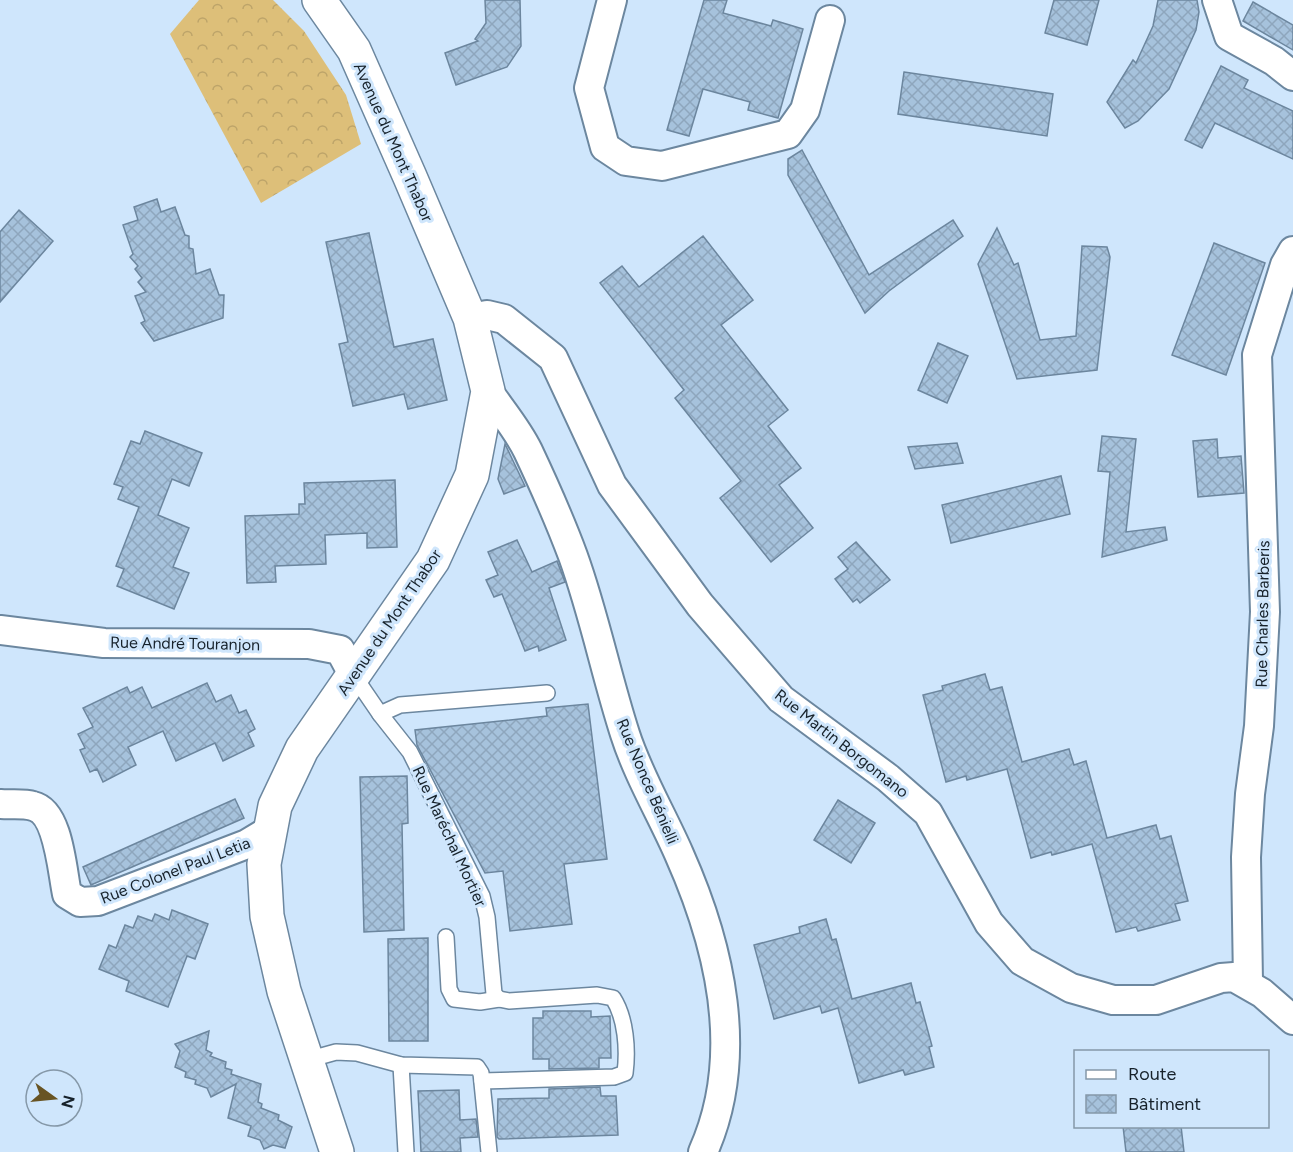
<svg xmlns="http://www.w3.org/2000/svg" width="1293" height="1152" font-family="Figtree,sans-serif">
<defs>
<pattern id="forest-crowns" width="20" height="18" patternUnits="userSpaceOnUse" patternTransform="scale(1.5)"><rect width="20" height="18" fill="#ddbf79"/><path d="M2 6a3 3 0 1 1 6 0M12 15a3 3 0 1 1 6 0" fill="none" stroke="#bda469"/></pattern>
<pattern id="building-cross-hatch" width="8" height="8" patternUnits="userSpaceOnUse" patternTransform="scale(1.5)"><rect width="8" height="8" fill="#a6c2dc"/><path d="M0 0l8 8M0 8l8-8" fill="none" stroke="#8ea6bd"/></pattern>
</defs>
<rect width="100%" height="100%" fill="#cfe6fc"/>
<polygon fill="url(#forest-crowns)" points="199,0 273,0 304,31 346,95 361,144 261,203 170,34"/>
<g fill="url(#building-cross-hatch)" stroke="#6c869e" stroke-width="1.5">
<polygon points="485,0 520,0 521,46 507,67 456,85 445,53 478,41 475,39 486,23"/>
<polygon points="704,0 727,0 723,13 771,26 773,20 803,29 778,118 748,110 750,102 703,89 689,136 667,130"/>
<polygon points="1054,0 1099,0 1087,45 1045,33"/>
<polygon points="1158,0 1197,0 1199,12 1196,30 1169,89 1138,121 1125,128 1107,102 1133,60 1136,63 1153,26"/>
<polygon points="1253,2 1293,25 1293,50 1243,21"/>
<polygon points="1221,66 1248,80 1244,88 1293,111 1293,159 1215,123 1202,148 1185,140"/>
<polygon points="904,72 1053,94 1047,136 898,114"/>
<polygon points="802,150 869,275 953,220 963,236 889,291 865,313 788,175 788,159"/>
<polygon points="157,199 161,212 175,207 185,235 189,236 189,248 193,249 196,274 210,269 219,295 224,295 223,318 154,341 141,323 145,321 135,296 146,292 138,282 142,278 135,269 138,266 130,257 133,254 123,225 138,220 134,207"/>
<polygon points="19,210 53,241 0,302 0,232"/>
<polygon points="997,228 1014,265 1018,263 1040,340 1076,336 1082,246 1107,247 1110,257 1097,370 1017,379 978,264"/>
<polygon points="369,233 394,347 433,339 447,400 408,409 404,394 353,406 339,344 348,342 326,242"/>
<polygon points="703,236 753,300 721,325 788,410 768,426 801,468 779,485 813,528 771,562 720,498 741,481 675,398 684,390 600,283 622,266 639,287"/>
<polygon points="1214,243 1265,263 1226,375 1172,355"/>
<polygon points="938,343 968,356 947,403 918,390"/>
<polygon points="145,431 202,453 189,486 172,479 158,515 189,528 173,567 189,573 174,609 117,586 124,569 116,566 139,507 118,499 123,487 114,484 131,441 140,444"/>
<polygon points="1102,436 1136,439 1126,532 1165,527 1167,540 1102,557 1110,472 1098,471"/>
<polygon points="1217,439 1218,458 1241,456 1244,493 1198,497 1193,441"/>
<polygon points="957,443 963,463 915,469 908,447"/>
<polygon points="505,444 525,486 504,494 498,479"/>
<polygon points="1061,476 1070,514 951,543 942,505"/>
<polygon points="395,480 397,547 367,548 367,533 325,535 326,564 275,566 276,582 247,583 245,516 299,514 299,504 305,504 304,483"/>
<polygon points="517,540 532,572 557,561 565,582 549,588 566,640 539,651 538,646 525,651 502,594 494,597 486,580 498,575 488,552"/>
<polygon points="856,542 890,580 860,603 857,599 853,602 835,579 848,569 838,557"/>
<polygon points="985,674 990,690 1002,687 1022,762 1069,749 1074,765 1086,761 1107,838 1156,825 1160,839 1171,836 1188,901 1175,904 1180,920 1138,931 1136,927 1116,932 1092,844 1052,855 1051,852 1031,858 1007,769 967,780 966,776 946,782 923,695 943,690 942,686"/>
<polygon points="207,683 216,702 231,695 239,713 246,710 255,729 248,733 254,746 223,761 215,743 176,761 163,731 128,747 136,765 103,782 97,769 90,772 80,750 85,748 78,734 93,727 83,708 127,687 130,693 142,687 152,708"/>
<polygon points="588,704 607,859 564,864 572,924 510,931 503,871 485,873 417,745 415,730 547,716 546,708"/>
<polygon points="407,776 408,823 402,824 404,930 364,932 360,777"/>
<polygon points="235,799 244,818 91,885 83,867"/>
<polygon points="838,800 875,823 851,863 814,840"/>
<polygon points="172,910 208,924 195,959 187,956 168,1007 126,991 129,981 99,969 109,945 116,948 125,925 133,928 138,916 152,921 155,914 169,920"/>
<polygon points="826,919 832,940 836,939 852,999 911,983 916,1003 920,1002 932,1046 929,1047 934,1067 905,1075 903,1070 859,1083 838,1008 822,1013 820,1006 774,1019 754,945 800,933 799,927"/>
<polygon points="428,938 428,1041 389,1041 388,939"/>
<polygon points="543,1011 591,1011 591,1017 610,1016 611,1058 599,1058 599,1068 549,1069 549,1059 533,1059 533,1018 543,1018"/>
<polygon points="209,1031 206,1050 212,1053 210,1056 226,1062 225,1068 232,1070 231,1074 261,1084 258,1102 262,1104 261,1108 279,1115 278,1120 292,1127 285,1148 273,1145 264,1149 260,1140 248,1136 251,1126 228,1118 236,1084 211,1097 207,1088 195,1084 196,1080 185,1077 186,1072 175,1067 180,1051 175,1044"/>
<polygon points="600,1087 601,1096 616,1096 618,1135 499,1139 497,1137 498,1099 549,1098 549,1089"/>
<polygon points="459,1090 460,1120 476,1119 478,1137 460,1138 461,1152 421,1152 418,1091"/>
<polygon points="1123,1126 1181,1126 1184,1152 1126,1152"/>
</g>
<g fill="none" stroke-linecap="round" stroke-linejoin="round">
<g stroke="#6c879f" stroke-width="18">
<g id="service">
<path d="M354 676 380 714 410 752 482 896 487 917 494 994 499 999 509 1001 597 995 613 998C626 1018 628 1050 625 1073L614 1077 482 1081"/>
<polyline points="380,714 400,705 547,693"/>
<polyline points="446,937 449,989 454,999 480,1002 499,999"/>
<polyline points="307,1060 336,1052 357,1053 401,1065 477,1067 481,1073 489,1152"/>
<polyline points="401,1065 406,1152"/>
</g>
</g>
<g stroke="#6c879f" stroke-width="32">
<g id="minor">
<polyline points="612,0 589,88 605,147 626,161 662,166 788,134 805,110 830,20"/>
<polyline points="1217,0 1229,36 1274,61 1293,76"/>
<polyline points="470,318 487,315 504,319 553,358 612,485 700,605 781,699 888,778 928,813 989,923 1022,961 1071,988 1113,1000 1156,1000 1221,978 1234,977 1262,993 1293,1020"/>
<path d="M488 391C501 410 518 430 528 451 544 485 560 521 573 556 594 614 606 675 625 734 638 775 662 815 679 854 720 946 746 1056 703 1152"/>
<polyline points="0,630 104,643 309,644 340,650 354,676"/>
<path d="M0 804C10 805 23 803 33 806 59 812 62 871 67 894L80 902 98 901 247 844 270 830"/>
<polyline points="1248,982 1246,857 1250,794 1259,726 1265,612 1257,355 1285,265 1293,251"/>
</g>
</g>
<g stroke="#6c879f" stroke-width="36">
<polyline id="tertiary" points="319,0 354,50 410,177 470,318 488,391 472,475 433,560 302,749 275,806 264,864 267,916 284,991 337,1152"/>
</g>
<use href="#service" stroke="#fff" stroke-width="15"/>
<use href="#minor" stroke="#fff" stroke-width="28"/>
<use href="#tertiary" stroke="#fff" stroke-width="33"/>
</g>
<g text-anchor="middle" stroke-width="6" stroke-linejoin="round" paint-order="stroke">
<g font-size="16" fill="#17222b" stroke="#cfe6fc">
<text transform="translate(394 142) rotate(66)" y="6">Avenue du Mont Thabor</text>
<text transform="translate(1262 614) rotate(-89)" y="6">Rue Charles Barberis</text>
<text transform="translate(389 622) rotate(-56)" y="6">Avenue du Mont Thabor</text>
<text transform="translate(185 643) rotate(1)" y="6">Rue André Touranjon</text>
<text transform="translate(842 743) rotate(38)" y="6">Rue Martin Borgomano</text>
<text transform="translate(648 781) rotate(67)" y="6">Rue Nonce Bénielli</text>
<text transform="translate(450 836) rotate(65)" y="6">Rue Maréchal Mortier</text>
<text transform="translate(175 870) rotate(-21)" y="6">Rue Colonel Paul Letia</text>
</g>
</g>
<rect x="1074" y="1050" width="195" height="78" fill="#cfe6fc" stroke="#8598a8" stroke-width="1.5"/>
<rect x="1086" y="1070" width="30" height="9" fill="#ffffff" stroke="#8598a8" stroke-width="1.5"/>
<text x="1128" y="1080" font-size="18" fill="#17222b">Route</text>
<rect x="1086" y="1095" width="30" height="18" fill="url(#building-cross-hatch)" stroke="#8598a8" stroke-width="1.5"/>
<text x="1128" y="1110" font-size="18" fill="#17222b">Bâtiment</text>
<g transform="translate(54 1098) rotate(105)"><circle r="28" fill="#cfe6fc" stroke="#8598a8" stroke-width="1.5"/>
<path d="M0-4.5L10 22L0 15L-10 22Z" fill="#685423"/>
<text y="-9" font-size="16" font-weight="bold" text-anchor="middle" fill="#17222b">N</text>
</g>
</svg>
